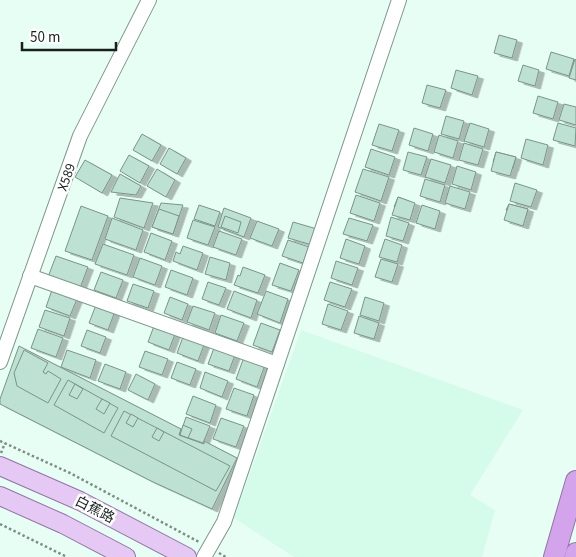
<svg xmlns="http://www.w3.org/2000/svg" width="576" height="557" font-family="'Source Sans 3','Noto Sans SC',sans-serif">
<defs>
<filter id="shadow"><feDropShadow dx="5.5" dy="3" stdDeviation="0" flood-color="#0004"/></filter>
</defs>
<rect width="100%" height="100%" fill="#e7fef4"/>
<polygon fill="#d5fbeb" points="301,330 523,410 470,495 495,510 482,557 294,557 234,518"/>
<g fill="#bde1d2" stroke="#7a9489" filter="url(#shadow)">
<polygon points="499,35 517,40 512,58 494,53"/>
<polygon points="551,52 574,59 569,76 546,69"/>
<polygon points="575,59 576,60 576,80 569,78"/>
<polygon points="523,65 539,70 535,86 518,81"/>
<polygon points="456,70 478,76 472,95 451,88"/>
<polygon points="427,85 446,90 440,108 422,103"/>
<polygon points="538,96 558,102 553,119 533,113"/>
<polygon points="564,104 576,107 576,125 559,120"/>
<polygon points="446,116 464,121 459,139 441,134"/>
<polygon points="470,123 489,129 484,147 464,141"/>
<polygon points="558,123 576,128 575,146 553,140"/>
<polygon points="379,124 399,130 392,151 372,145"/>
<polygon points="414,128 433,134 428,151 409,145"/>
<polygon points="142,134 161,145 152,161 133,150"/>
<polygon points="439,135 458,141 453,158 434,152"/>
<polygon points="526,139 548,145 543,165 521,158"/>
<polygon points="464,143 483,149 478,165 459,160"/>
<polygon points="169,148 186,158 177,174 160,164"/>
<polygon points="371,149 395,157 389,175 365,167"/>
<polygon points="408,152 427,157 421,175 403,170"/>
<polygon points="496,152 516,157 513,168 493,162"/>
<polygon points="496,152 516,157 510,176 491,171"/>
<polygon points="129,155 149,166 140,183 120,171"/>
<polygon points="431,159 451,165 445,183 425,177"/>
<polygon points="85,160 112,175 102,193 75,177"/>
<polygon points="457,166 476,172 471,190 452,184"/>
<polygon points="157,169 175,180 166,197 147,186"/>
<polygon points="363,169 389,177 381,201 355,192"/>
<polygon points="120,174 141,186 136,195 111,192"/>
<polygon points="425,179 445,185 440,202 420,196"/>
<polygon points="515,183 537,190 531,207 510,201"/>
<polygon points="450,186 470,192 465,209 445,203"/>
<polygon points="356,195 380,203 374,221 350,213"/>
<polygon points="398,197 409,201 406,211 394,207"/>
<polygon points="398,197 415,203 410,220 392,215"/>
<polygon points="120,198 153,203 144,228 114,217"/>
<polygon points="161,203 183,205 173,234 152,227"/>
<polygon points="509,204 528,209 526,216 506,210"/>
<polygon points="509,204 528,209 523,226 504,220"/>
<polygon points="199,205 220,212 215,226 194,219"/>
<polygon points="422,205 440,211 435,229 416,223"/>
<polygon points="81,206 108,216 92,260 65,251"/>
<polygon points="224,208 251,218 244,237 218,227"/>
<polygon points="159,209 179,216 173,234 152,227"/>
<polygon points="225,216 241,222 238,233 221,227"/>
<polygon points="391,217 409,223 403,241 386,236"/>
<polygon points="112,218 143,230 136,250 105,239"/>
<polygon points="349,218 373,225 367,241 343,234"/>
<polygon points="193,220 215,227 208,245 187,238"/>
<polygon points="257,221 279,229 272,246 250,238"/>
<polygon points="293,222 317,229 312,245 288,238"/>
<polygon points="219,231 242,239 236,255 213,247"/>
<polygon points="151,233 172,241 165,260 144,252"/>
<polygon points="346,239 365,246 359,264 340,258"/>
<polygon points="385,239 402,245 397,262 379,257"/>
<polygon points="288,240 309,247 303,263 282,256"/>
<polygon points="103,244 134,255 127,275 95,264"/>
<polygon points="183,246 203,253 197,270 173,261 176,252 180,254"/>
<polygon points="56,256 88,267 80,288 48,277"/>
<polygon points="210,257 230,263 226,280 205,274"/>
<polygon points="140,258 162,266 155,285 133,277"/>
<polygon points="381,259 398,264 392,282 375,277"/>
<polygon points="336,261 358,268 352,285 331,278"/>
<polygon points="280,263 299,270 291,291 272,285"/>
<polygon points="243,267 265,275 258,293 234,285 238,275 240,276"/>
<polygon points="171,270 193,278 187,295 165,287"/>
<polygon points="101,272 123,280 116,298 94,290"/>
<polygon points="208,282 226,288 219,305 202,299"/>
<polygon points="330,282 352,289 345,307 324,300"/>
<polygon points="133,284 154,291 148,308 127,301"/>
<polygon points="52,290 77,299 70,316 46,307"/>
<polygon points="234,291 257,300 251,318 227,309"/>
<polygon points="266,291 288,299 280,323 257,314"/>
<polygon points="170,297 188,304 182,320 164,313"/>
<polygon points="365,297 384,303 379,321 360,315"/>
<polygon points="328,304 348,311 341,330 322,324"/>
<polygon points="96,305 115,311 108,330 89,323"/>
<polygon points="193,306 215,313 209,330 187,322"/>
<polygon points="45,310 70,318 64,336 39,327"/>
<polygon points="221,315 244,323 237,341 215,333"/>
<polygon points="359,316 379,323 374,339 354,333"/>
<polygon points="261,323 280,330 272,352 253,345"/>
<polygon points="154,326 175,334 169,350 148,342"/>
<polygon points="38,329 63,338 56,357 31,348"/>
<polygon points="87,330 106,337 100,353 81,346"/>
<polygon points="183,337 204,345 198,361 177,353"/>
<polygon points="19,346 181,429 179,435 204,444 204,441 237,458 212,509 151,481 0,404 0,399"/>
<polygon points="214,348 235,355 229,371 208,364"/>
<polygon points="24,350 48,363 43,372 46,374 48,371 61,379 48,403 17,386 14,373"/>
<polygon points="67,350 96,360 90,378 61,367"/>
<polygon points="145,351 168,359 162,375 139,367"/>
<polygon points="244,357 265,365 257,387 236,379"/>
<polygon points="177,362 196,369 190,385 171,378"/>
<polygon points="105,364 126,372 120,389 98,381"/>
<polygon points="205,372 228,381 222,397 200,388"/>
<polygon points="136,374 155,384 148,400 128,390"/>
<polygon points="68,380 118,408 104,433 54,405"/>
<polygon points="75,384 83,389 77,399 69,395"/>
<polygon points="234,388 254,395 247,416 226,409"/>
<polygon points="193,396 216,405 210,423 186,414"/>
<polygon points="102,399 110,403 104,414 96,409"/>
<polygon points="124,411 230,466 216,491 111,436"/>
<polygon points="131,414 138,418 133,427 126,423"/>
<polygon points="186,417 210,426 203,443 180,435"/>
<polygon points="221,418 244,426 236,447 213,439"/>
<polygon points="183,425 192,429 188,438 180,435"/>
<polygon points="157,428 164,432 159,441 152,437"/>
</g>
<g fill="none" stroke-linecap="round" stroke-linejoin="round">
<g stroke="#7d988d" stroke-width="16">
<g id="minor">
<polyline points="30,276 277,364"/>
<polyline points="0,362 80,136 149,0"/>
<polyline points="204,557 224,522 399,0"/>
</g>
</g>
<g stroke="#9176a3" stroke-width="20">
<g id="major">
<polyline points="0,466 80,501 187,557"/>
<polyline points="0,496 63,524 126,557"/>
</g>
</g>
<g stroke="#9176a3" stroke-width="22">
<g id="highway">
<polyline points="554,557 576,481"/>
<polyline points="575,557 576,553"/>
</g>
</g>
<g stroke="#7d8e87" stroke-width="2.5" stroke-dasharray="2.5 2.5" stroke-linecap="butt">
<polyline points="0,441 70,473 199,542"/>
<polyline points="1,453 5,443"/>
<polyline points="0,524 67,557"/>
<polyline points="219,553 226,557"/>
</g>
<use href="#minor" stroke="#fff" stroke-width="14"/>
<use href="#major" stroke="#e5c8f3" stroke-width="18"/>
<use href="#highway" stroke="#d3a4eb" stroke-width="20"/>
</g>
<g text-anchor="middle" stroke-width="5" stroke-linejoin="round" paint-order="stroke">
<g font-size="14" fill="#16211d" stroke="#fff">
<text transform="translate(66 177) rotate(-70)" y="5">X589</text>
<text transform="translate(95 509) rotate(27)" y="5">白蕉路</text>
</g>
</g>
<path d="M22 42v8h94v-8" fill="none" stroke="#16211d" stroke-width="2.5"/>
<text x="30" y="42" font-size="15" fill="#16211d" stroke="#ffffff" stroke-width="4" paint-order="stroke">50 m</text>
</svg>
